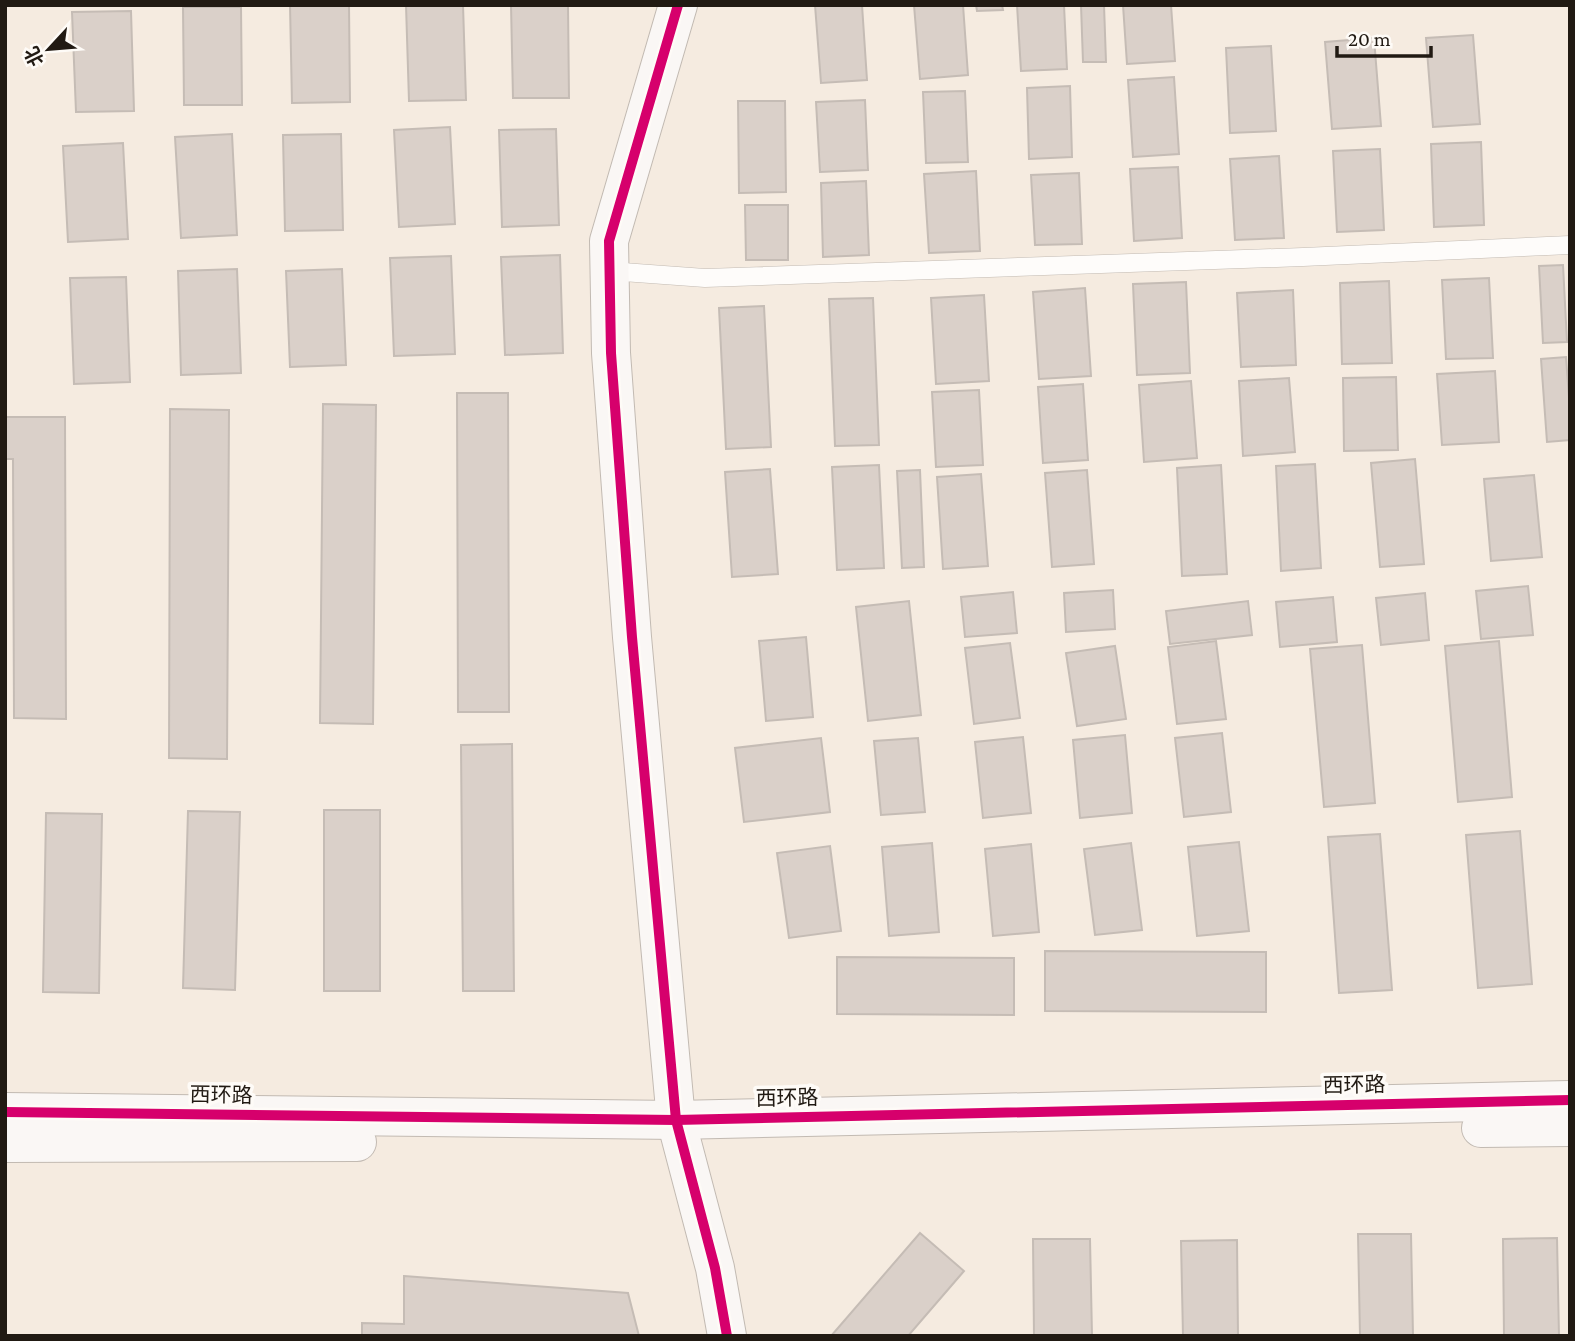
<svg xmlns="http://www.w3.org/2000/svg" width="1575" height="1341" font-family="'Crimson Pro','Noto Sans SC',serif">
<rect width="100%" height="100%" fill="#f5ebe0"/>
<g fill="#dad0c9" stroke="#c5bcb5" stroke-width="2">
<polygon points="290,5 349,5 350,102 292,103"/>
<polygon points="406,5 463,5 466,100 409,101"/>
<polygon points="511,5 568,5 569,98 513,98"/>
<polygon points="815,5 862,5 867,80 821,83"/>
<polygon points="914,5 963,5 968,75 920,79"/>
<polygon points="976,5 1002,5 1003,10 977,11"/>
<polygon points="1017,5 1064,5 1067,69 1021,71"/>
<polygon points="1081,5 1104,5 1106,62 1083,62"/>
<polygon points="1123,5 1171,5 1175,61 1127,64"/>
<polygon points="183,7 241,7 242,105 184,105"/>
<polygon points="131,11 134,111 76,112 72,12"/>
<polygon points="1473,35 1480,124 1433,127 1426,38"/>
<polygon points="1374,38 1381,126 1332,129 1325,42"/>
<polygon points="1271,46 1276,131 1230,133 1226,48"/>
<polygon points="1174,77 1179,154 1133,157 1128,80"/>
<polygon points="1070,86 1072,157 1029,159 1027,88"/>
<polygon points="965,91 968,162 926,163 923,92"/>
<polygon points="865,100 868,170 820,172 816,102"/>
<polygon points="738,101 785,101 786,192 739,193"/>
<polygon points="450,127 455,224 399,227 394,130"/>
<polygon points="556,129 559,225 502,227 499,130"/>
<polygon points="232,134 237,235 181,238 175,137"/>
<polygon points="341,134 343,230 285,231 283,135"/>
<polygon points="1481,142 1484,225 1434,227 1431,144"/>
<polygon points="123,143 128,239 68,242 63,146"/>
<polygon points="1380,149 1384,230 1337,232 1333,151"/>
<polygon points="1279,156 1284,238 1235,240 1230,159"/>
<polygon points="1178,167 1182,238 1134,241 1130,169"/>
<polygon points="976,171 980,251 929,253 924,174"/>
<polygon points="1079,173 1082,244 1035,245 1031,175"/>
<polygon points="866,181 869,255 823,257 821,183"/>
<polygon points="745,205 788,205 788,260 746,260"/>
<polygon points="560,255 563,353 505,355 501,257"/>
<polygon points="451,256 455,354 394,356 390,258"/>
<polygon points="1563,265 1567,342 1543,343 1539,266"/>
<polygon points="237,269 241,373 181,375 178,271"/>
<polygon points="342,269 346,365 290,367 286,271"/>
<polygon points="126,277 130,382 74,384 70,278"/>
<polygon points="1489,278 1493,358 1446,359 1442,280"/>
<polygon points="1389,281 1392,363 1342,364 1340,283"/>
<polygon points="1186,282 1190,373 1137,375 1133,284"/>
<polygon points="1085,288 1091,376 1039,379 1033,292"/>
<polygon points="1293,290 1296,365 1241,367 1237,293"/>
<polygon points="984,295 989,381 936,384 931,298"/>
<polygon points="873,298 879,445 835,446 829,299"/>
<polygon points="764,306 771,447 726,449 719,308"/>
<polygon points="1566,357 1570,411 1570,440 1547,442 1541,359"/>
<polygon points="1495,371 1499,442 1442,445 1437,374"/>
<polygon points="1396,377 1398,450 1344,451 1343,378"/>
<polygon points="1289,378 1295,452 1243,456 1239,381"/>
<polygon points="1191,381 1197,458 1144,462 1139,385"/>
<polygon points="1083,384 1088,460 1043,463 1038,387"/>
<polygon points="979,390 983,465 936,467 932,392"/>
<polygon points="457,393 508,393 509,712 458,712"/>
<polygon points="323,404 376,405 373,724 320,723"/>
<polygon points="170,409 229,410 227,759 169,758"/>
<polygon points="5,417 65,417 66,719 14,718 13,459 5,459"/>
<polygon points="1415,459 1424,564 1380,567 1371,463"/>
<polygon points="1315,464 1321,568 1281,571 1276,466"/>
<polygon points="879,465 884,568 837,570 832,467"/>
<polygon points="1221,465 1227,574 1182,576 1177,468"/>
<polygon points="770,469 778,574 732,577 725,472"/>
<polygon points="920,470 924,567 902,568 897,471"/>
<polygon points="1087,470 1094,564 1052,567 1045,473"/>
<polygon points="981,474 988,566 943,569 937,477"/>
<polygon points="1534,475 1542,557 1491,561 1484,479"/>
<polygon points="1528,586 1533,635 1481,639 1476,591"/>
<polygon points="1113,590 1115,629 1066,632 1064,593"/>
<polygon points="1013,592 1017,633 965,637 961,597"/>
<polygon points="1425,593 1429,640 1381,645 1376,598"/>
<polygon points="1333,597 1337,642 1280,647 1276,602"/>
<polygon points="909,601 921,715 868,721 856,607"/>
<polygon points="1248,601 1252,635 1170,644 1166,611"/>
<polygon points="806,637 813,717 766,721 759,641"/>
<polygon points="1216,641 1226,719 1177,724 1168,647"/>
<polygon points="1499,641 1512,797 1458,802 1445,646"/>
<polygon points="1010,643 1020,718 974,724 965,648"/>
<polygon points="1362,645 1375,803 1324,807 1310,649"/>
<polygon points="1115,646 1126,719 1077,726 1066,653"/>
<polygon points="1222,733 1231,812 1184,817 1175,738"/>
<polygon points="1125,735 1132,813 1080,818 1073,740"/>
<polygon points="1023,737 1031,813 983,818 975,742"/>
<polygon points="821,738 830,812 744,822 735,748"/>
<polygon points="918,738 925,812 881,815 874,741"/>
<polygon points="512,744 514,991 463,991 461,745"/>
<rect x="324" y="810" width="56" height="181"/>
<polygon points="188,811 240,812 235,990 183,988"/>
<polygon points="46,813 102,814 99,993 43,992"/>
<polygon points="1520,831 1532,984 1478,988 1466,835"/>
<polygon points="1380,834 1392,990 1339,993 1328,837"/>
<polygon points="1239,842 1249,931 1197,936 1188,847"/>
<polygon points="932,843 939,932 889,936 882,847"/>
<polygon points="1131,843 1142,930 1095,935 1084,849"/>
<polygon points="1031,844 1039,932 993,936 985,849"/>
<polygon points="830,846 841,931 789,938 777,853"/>
<polygon points="1045,951 1266,952 1266,1012 1045,1011"/>
<polygon points="837,957 1014,958 1014,1015 837,1014"/>
<polygon points="920,1233 964,1271 908,1336 831,1336"/>
<polygon points="1358,1234 1411,1234 1413,1336 1360,1336"/>
<polygon points="1557,1238 1559,1336 1504,1336 1503,1239"/>
<polygon points="1033,1239 1090,1239 1092,1336 1034,1336"/>
<polygon points="1237,1240 1238,1336 1183,1336 1181,1241"/>
<polygon points="404,1276 628,1293 639,1336 362,1336 362,1323 404,1324"/>
</g>
<g fill="none" stroke-linecap="round" stroke-linejoin="round">
<g stroke="#c2bab2" stroke-width="19">
<polyline id="lane" points="609,271 705,278 1303,257 1570,245"/>
</g>
<g stroke="#c2bab2" stroke-width="40">
<g id="secondary">
<polyline points="678,5 609,241 611,353 632,637 676,1120 715,1268 727,1336"/>
<polyline points="5,1112 676,1120 1570,1100"/>
<polyline points="1481,1128 1570,1127"/>
<polyline points="5,1143 357,1142"/>
</g>
</g>
<use href="#lane" stroke="#fefcfa" stroke-width="18"/>
<use href="#secondary" stroke="#faf7f5" stroke-width="38"/>
<g stroke="#fefbf7" stroke-width="15">
<g id="cycleway">
<polyline points="678,5 609,241 611,353 632,637 676,1120 715,1268 727,1336"/>
<polyline points="5,1112 676,1120 1570,1100"/>
</g>
</g>
<use href="#cycleway" stroke="#d6006c" stroke-width="10"/>
</g>
<g text-anchor="middle" stroke-width="7" stroke-linejoin="round" paint-order="stroke">
<g font-size="21" fill="#211a13" stroke="#fefbf7">
<text transform="translate(1354 1085) rotate(-1)" y="7">西环路</text>
<text transform="translate(221 1095) rotate(1)" y="7">西环路</text>
<text transform="translate(787 1098) rotate(-1)" y="7">西环路</text>
</g>
</g>
<rect width="1575" height="1341" fill="none" stroke="#211a13" stroke-width="14"/>
<g transform="translate(49 49) rotate(244)" stroke="#fefbf7" stroke-width="5" paint-order="stroke">
<path d="M0-5L12 26L0 18L-12 26Z" fill="#211a13"/>
<text y="-10" font-size="19" font-weight="bold" text-anchor="middle" fill="#211a13">北</text>
</g>
<path d="M1337 46v10h94v-10" fill="none" stroke="#211a13" stroke-width="3.5"/>
<text x="1348" y="46" font-size="21" fill="#211a13" stroke="#fefbf7" stroke-width="5" paint-order="stroke">20 m</text>
</svg>
